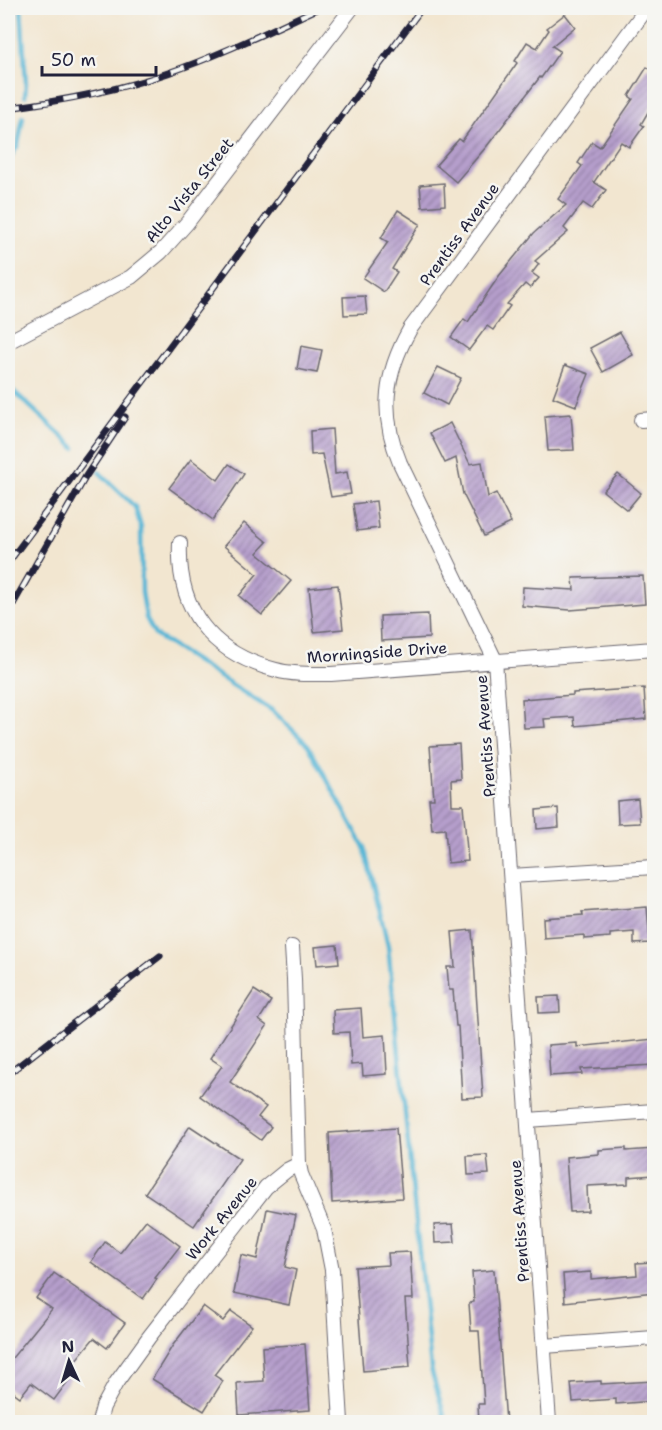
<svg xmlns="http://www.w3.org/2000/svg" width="662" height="1430" font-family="'Shantell Sans',sans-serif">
<defs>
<pattern id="building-hatch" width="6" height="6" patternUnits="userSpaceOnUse" patternTransform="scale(1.5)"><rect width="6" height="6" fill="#b69fcc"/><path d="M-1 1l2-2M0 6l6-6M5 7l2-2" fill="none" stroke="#9481a7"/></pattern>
</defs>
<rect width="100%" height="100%" fill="#f6f6f2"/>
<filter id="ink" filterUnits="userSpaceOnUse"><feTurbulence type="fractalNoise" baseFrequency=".0167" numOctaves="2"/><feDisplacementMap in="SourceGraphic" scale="12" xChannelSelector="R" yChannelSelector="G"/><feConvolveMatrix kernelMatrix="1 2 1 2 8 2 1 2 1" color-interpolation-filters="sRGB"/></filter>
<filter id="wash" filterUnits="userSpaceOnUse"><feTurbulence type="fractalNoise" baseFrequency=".008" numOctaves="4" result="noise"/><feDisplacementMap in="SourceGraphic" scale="24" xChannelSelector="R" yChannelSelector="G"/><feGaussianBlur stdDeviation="1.35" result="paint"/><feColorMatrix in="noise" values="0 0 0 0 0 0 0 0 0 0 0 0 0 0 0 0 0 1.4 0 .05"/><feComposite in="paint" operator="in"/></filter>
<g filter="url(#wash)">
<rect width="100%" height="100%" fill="#f2e6d0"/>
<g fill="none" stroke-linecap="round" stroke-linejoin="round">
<g stroke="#56b6d5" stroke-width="4.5">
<polyline points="21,8 26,83 25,96"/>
<polyline points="8,162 18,145 23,117"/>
<polyline points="8,386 75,448"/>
<polyline points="99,472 135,507 141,527 142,592 146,618 155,635 273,711 308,745 364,847 388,946 431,1369 446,1422"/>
</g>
</g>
<g id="blocks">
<g fill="url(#building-hatch)">
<polygon points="565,14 575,27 552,46 560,51 541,78 540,77 487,146 456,182 436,165 459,139 462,141 517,63 515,61 527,42 537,48 549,30 547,28"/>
<polygon points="647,67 654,72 654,102 641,124 644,126 629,147 621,142 594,182 606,190 592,209 583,203 564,228 568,232 535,261 539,264 532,273 539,278 530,288 525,284 507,304 510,306 493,330 487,326 469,350 451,337 464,319 468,322 499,276 534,233 566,205 558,199 582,166 578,163 592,142 600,147 633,99 629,96"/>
<polygon points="444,183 445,205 422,207 420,185"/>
<polygon points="398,210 420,224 392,269 397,272 384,292 363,278 388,242 381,238"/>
<polygon points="365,296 367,314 344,315 343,297"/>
<polygon points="620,332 633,355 603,372 590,348"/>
<polygon points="301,346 322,350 317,373 297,369"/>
<polygon points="565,365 589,374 576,406 553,397"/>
<polygon points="438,367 461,378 447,405 424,393"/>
<polygon points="571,414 574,450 548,451 545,416"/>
<polygon points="450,423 470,464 482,462 488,497 496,493 511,523 484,536 463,494 456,458 445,463 430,433"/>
<polygon points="332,429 335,474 347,472 351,494 331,497 322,454 311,455 310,431"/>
<polygon points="191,459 218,480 229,464 244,474 213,520 169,488"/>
<polygon points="618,474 641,493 627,510 603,491"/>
<polygon points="376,501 379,528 357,531 353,504"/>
<polygon points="244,523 267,542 257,553 291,581 262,615 239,596 257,574 224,546"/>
<polygon points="643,576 645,604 570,610 522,606 523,587 574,590 573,578"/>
<polygon points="338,585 343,629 314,632 309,588"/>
<polygon points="428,614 429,638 381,641 380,616"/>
<polygon points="644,688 646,719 575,726 574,717 544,719 545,727 524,728 522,699 573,695 573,693"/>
<polygon points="459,744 461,779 451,780 452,805 463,805 468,861 448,863 445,829 432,830 429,799 434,799 430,746"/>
<polygon points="638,799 640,823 618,824 617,801"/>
<polygon points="558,808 559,827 537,829 536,810"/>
<polygon points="647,907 650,943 634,944 634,932 610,934 610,937 584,939 584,935 544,938 543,918 583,915 582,912"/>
<polygon points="472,930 483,1097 462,1098 458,1026 456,1026 453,990 449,990 447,967 455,967 452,932"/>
<polygon points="337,945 339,963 317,965 315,947"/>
<polygon points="254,990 271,1001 259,1020 267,1026 230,1082 266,1107 258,1117 271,1127 261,1140 200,1096 222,1066 210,1058"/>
<polygon points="559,996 560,1012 539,1013 538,997"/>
<polygon points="361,1008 363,1037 385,1035 387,1074 363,1076 362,1064 351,1065 349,1032 334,1033 333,1010"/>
<polygon points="654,1039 654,1065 581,1069 582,1074 550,1076 548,1045 577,1043 577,1047"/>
<polygon points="190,1126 240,1159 194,1226 145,1193"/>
<polygon points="396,1128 402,1198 332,1203 329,1133"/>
<polygon points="626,1148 626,1151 654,1149 654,1175 628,1177 628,1184 587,1186 588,1211 570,1212 566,1157 599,1154 599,1150"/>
<polygon points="487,1155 489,1174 468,1175 467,1156"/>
<polygon points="267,1209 296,1215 285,1267 296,1270 289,1305 234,1293 241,1255 257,1259"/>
<polygon points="146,1220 180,1246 155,1278 157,1279 143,1299 91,1262 105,1242 120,1253"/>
<polygon points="453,1224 455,1242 435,1243 434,1225"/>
<polygon points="410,1252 413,1299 405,1299 410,1367 363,1371 355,1267 389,1265 388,1253"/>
<polygon points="654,1262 654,1292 565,1302 563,1274 591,1272 591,1279 637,1275 636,1263"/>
<polygon points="494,1270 506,1422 479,1422 478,1404 484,1404 479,1331 471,1331 469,1303 474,1302 472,1272"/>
<polygon points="54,1273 125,1323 107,1348 94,1338 65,1373 71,1377 54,1400 31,1383 20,1397 8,1388 8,1363 52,1309 36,1298"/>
<polygon points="203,1306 223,1321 231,1311 252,1326 214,1375 223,1381 204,1411 152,1379 173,1345"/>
<polygon points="305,1344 310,1410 239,1415 237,1383 264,1381 262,1347"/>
<polygon points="601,1381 601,1384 654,1381 654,1401 616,1404 616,1399 573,1402 571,1383"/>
</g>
</g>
</g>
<g filter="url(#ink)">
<use href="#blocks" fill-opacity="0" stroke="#6b676f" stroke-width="1.5"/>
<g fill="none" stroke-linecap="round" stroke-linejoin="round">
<g stroke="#6b676f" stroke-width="16">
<g id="street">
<polyline points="8,342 131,277 161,252 187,223 352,8"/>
<polyline points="641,420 654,419"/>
<path d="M180 543C177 610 211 653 276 670 293 675 313 674 331 674L654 649"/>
<polyline points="511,876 654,867"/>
<polyline points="292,947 294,979 299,1164 301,1174 324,1229 332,1270 341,1422"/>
<polyline points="528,1120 654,1111"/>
<polyline points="544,1346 654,1338"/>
<polyline points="99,1422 103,1407 116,1383 149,1337 266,1187 287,1170 299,1164"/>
<path d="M549 1422 495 660 400 463C380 415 384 375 410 329L647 8"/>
</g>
</g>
<use href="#street" stroke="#fff" stroke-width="14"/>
<g stroke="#22223b" stroke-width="7">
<g id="rail">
<path d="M8 108C62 101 116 91 168 73 220 55 269 31 319 8"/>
<polyline points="8,563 422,8"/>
<polyline points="8,613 86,476 125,417"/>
<polyline points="8,1074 160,956"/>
</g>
</g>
<use href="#rail" stroke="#f6f6f2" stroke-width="4.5" stroke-dasharray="14" stroke-linecap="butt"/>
</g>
</g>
<g text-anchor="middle" stroke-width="5" stroke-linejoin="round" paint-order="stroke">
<g font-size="16" fill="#22223b" stroke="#f6f6f2">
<text transform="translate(189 190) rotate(-51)" y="6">Alto Vista Street</text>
<text transform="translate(459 234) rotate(-54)" y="6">Prentiss Avenue</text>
<text transform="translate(377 652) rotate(-4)" y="6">Morningside Drive</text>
<text transform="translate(485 736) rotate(-94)" y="6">Prentiss Avenue</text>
<text transform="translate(221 1218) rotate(-51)" y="6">Work Avenue</text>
<text transform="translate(519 1221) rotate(-94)" y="6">Prentiss Avenue</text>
</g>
</g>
<rect width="662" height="1430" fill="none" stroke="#f6f6f2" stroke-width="30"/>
<g transform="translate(69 1361) rotate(356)" stroke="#f6f6f2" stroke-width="4.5" paint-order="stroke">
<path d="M0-4.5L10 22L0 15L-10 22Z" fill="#22223b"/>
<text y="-9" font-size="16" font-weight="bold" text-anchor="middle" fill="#22223b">N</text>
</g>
<path d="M42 66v9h114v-9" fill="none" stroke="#22223b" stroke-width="3"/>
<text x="51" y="66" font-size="18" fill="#22223b" stroke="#f6f6f2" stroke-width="4.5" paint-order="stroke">50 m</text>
</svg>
